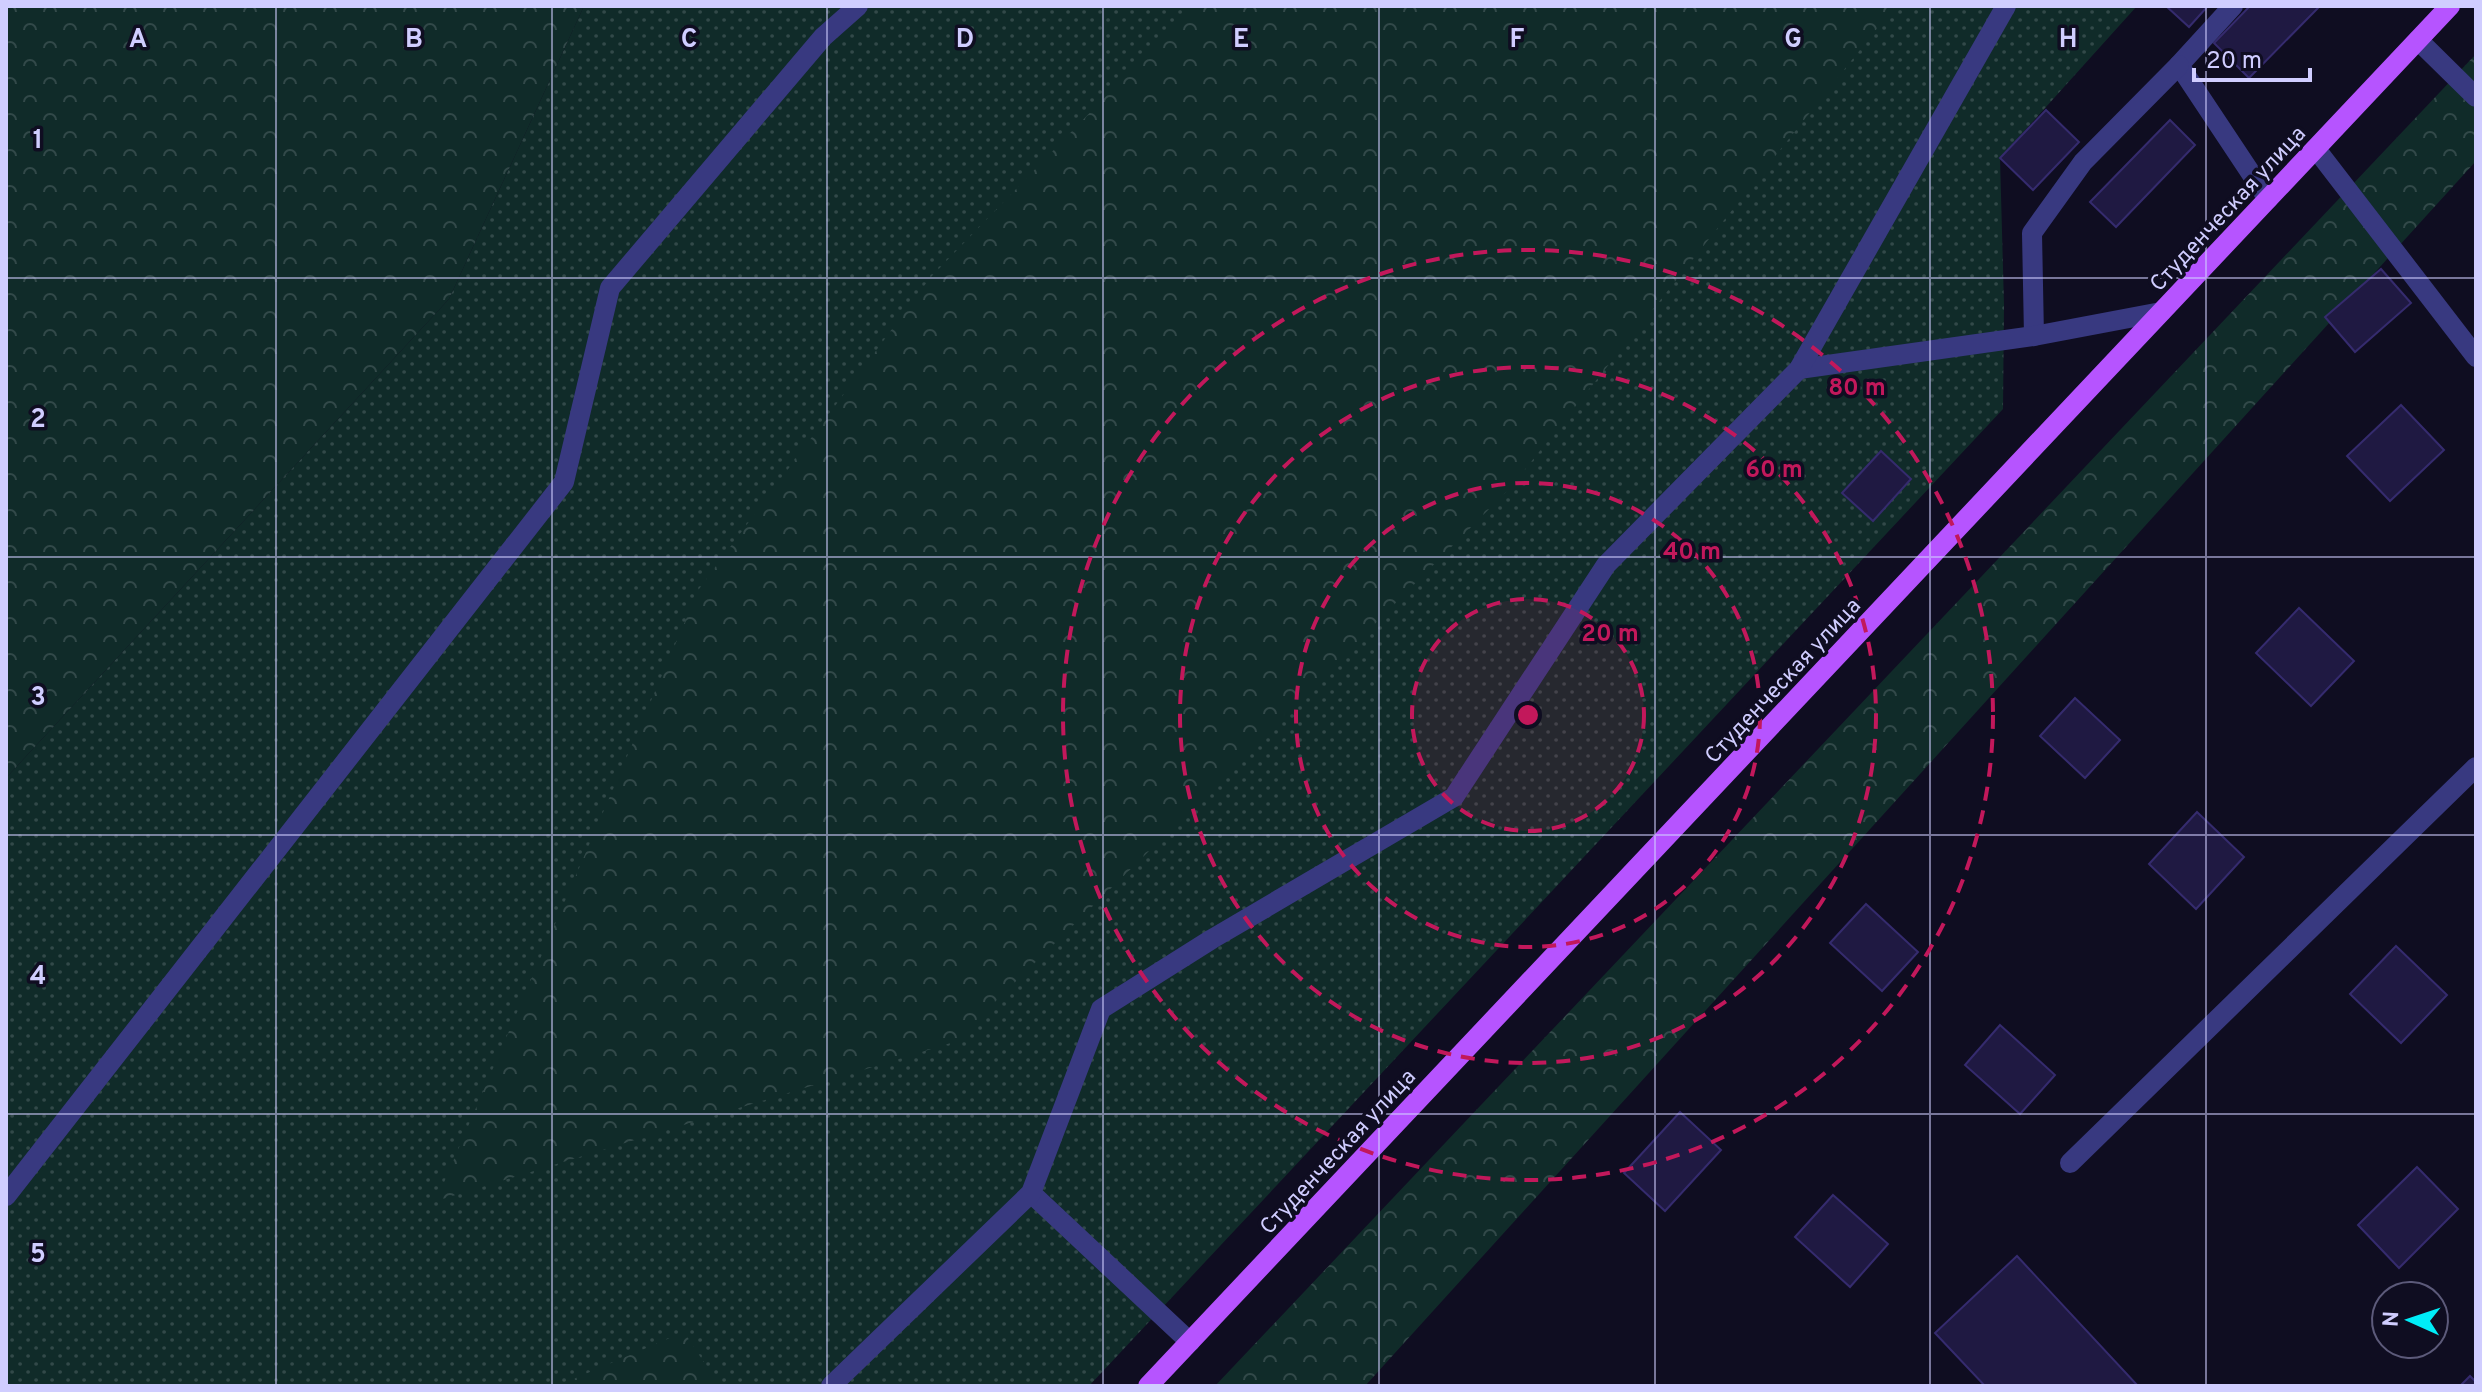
<svg xmlns="http://www.w3.org/2000/svg" width="2482" height="1392" font-family="Overpass,sans-serif">
<defs>
<pattern id="grass-dots" width="8" height="8" patternUnits="userSpaceOnUse" patternTransform="scale(2)"><rect width="8" height="8" fill="#102b29"/><path d="M2 2h.1M6 6h.1" fill="none" stroke="#324949" stroke-width="1.8" stroke-linecap="round"/></pattern>
<pattern id="forest-crowns" width="20" height="18" patternUnits="userSpaceOnUse" patternTransform="scale(2)"><rect width="20" height="18" fill="#102b29"/><path d="M2 6a3 3 0 1 1 6 0M12 15a3 3 0 1 1 6 0" fill="none" stroke="#324949"/></pattern>
</defs>
<rect width="100%" height="100%" fill="#0f0d21"/>
<polygon fill="url(#grass-dots)" points="584,6 2137,6 2000,158 2004,305 2003,409 1089,1386 6,1386 6,778 449,299"/>
<g fill="url(#forest-crowns)">
<polygon points="6,6 584,6 449,299 6,778"/>
<polygon points="1193,6 1895,6 1511,487 1145,855 954,1042 436,1201 699,589 930,278"/>
<polygon points="2476,54 2476,161 1365,1386 1215,1386"/>
<polygon points="684,1332 717,1382 713,1386 557,1386"/>
</g>
<g fill="#1f1942" stroke="#352b6e" stroke-width="2">
<polygon points="2166,6 2208,6 2189,27"/>
<polygon points="2250,6 2320,6 2249,78 2214,43"/>
<polygon points="2046,110 2079,142 2033,190 2000,158"/>
<polygon points="2170,120 2195,145 2116,227 2090,202"/>
<polygon points="2381,269 2411,303 2355,352 2325,317"/>
<polygon points="2401,405 2444,450 2390,501 2347,456"/>
<polygon points="1881,451 1911,479 1873,521 1842,493"/>
<polygon points="2299,608 2354,661 2311,706 2256,653"/>
<polygon points="2075,698 2120,740 2085,778 2040,736"/>
<polygon points="2197,812 2244,857 2196,909 2149,864"/>
<polygon points="1866,904 1918,952 1882,991 1830,943"/>
<polygon points="2396,946 2447,995 2401,1043 2350,994"/>
<polygon points="2000,1025 2055,1075 2020,1114 1965,1065"/>
<polygon points="1680,1112 1721,1150 1665,1211 1624,1173"/>
<polygon points="2417,1167 2458,1209 2399,1268 2358,1225"/>
<polygon points="1833,1195 1888,1244 1850,1287 1795,1237"/>
<polygon points="2017,1256 2138,1386 1985,1386 1935,1333"/>
<polygon points="2470,1376 2476,1382 2476,1386 2460,1386"/>
</g>
<g fill="none" stroke-linecap="round" stroke-linejoin="round">
<g stroke="#383980" stroke-width="20">
<polyline points="2233,6 2179,65 2268,199"/>
<polyline points="2418,40 2476,97"/>
<polyline points="2316,149 2476,357"/>
<polyline points="2034,336 2032,233 2083,162 2179,65"/>
<polyline points="1799,369 2034,336 2161,312"/>
<polyline points="2070,1163 2476,767"/>
<polyline points="1031,1193 1190,1342"/>
<polyline points="6,1196 564,482 610,288 823,37 858,6"/>
<polyline points="831,1386 1031,1193 1101,1009 1212,939 1454,797 1606,565 1799,369 2006,6"/>
</g>
<polyline stroke="#b654ff" stroke-width="20" points="1148,1386 2450,6"/>
</g>
<path fill="none" stroke="#d0cdff" stroke-width="2" stroke-opacity="0.55" d="M276 6V1386M552 6V1386M827 6V1386M1103 6V1386M1379 6V1386M1655 6V1386M1930 6V1386M2206 6V1386M6 278H2476M6 557H2476M6 835H2476M6 1114H2476"/>
<circle cx="1528" cy="715" r="116" fill="#c2185b" fill-opacity=".12"/>
<g fill="none" stroke="#c2185b" stroke-width="4" stroke-dasharray="14 10">
<circle cx="1528" cy="715" r="116"/>
<circle cx="1528" cy="715" r="232"/>
<circle cx="1528" cy="715" r="348"/>
<circle cx="1528" cy="715" r="465"/>
</g>
<g text-anchor="middle" stroke-width="7" stroke-linejoin="round" paint-order="stroke">
<g font-size="22" fill="#d0cdff" stroke="#0f0d21">
<text transform="translate(2227 208) rotate(-47)" y="8">Студенческая улица</text>
<text transform="translate(1782 680) rotate(-47)" y="8">Студенческая улица</text>
<text transform="translate(1337 1151) rotate(-47)" y="8">Студенческая улица</text>
</g>
</g>
<g font-size="26" text-anchor="middle" font-weight="bold" fill="#d0cdff" stroke="#0f0d21" stroke-width="7" stroke-linejoin="round" paint-order="stroke">
<text x="138" y="47">A</text>
<text x="414" y="47">B</text>
<text x="689" y="47">C</text>
<text x="965" y="47">D</text>
<text x="1241" y="47">E</text>
<text x="1517" y="47">F</text>
<text x="1793" y="47">G</text>
<text x="2068" y="47">H</text>
<text x="38" y="148">1</text>
<text x="38" y="427">2</text>
<text x="38" y="705">3</text>
<text x="38" y="984">4</text>
<text x="38" y="1262">5</text>
</g>
<circle cx="1528" cy="715" r="12" fill="#c2185b" stroke="#0f0d21" stroke-width="4"/>
<g font-size="24" text-anchor="middle" font-weight="bold" fill="#c2185b" stroke="#0f0d21" stroke-width="7" stroke-linejoin="round" paint-order="stroke">
<text x="1857" y="395">80 m</text>
<text x="1774" y="477">60 m</text>
<text x="1692" y="559">40 m</text>
<text x="1610" y="641">20 m</text>
</g>
<rect width="2482" height="1392" fill="none" stroke="#d0cdff" stroke-width="16"/>
<g transform="translate(2410 1320) rotate(273)"><circle r="38" fill="#0f0d21" stroke="#5c5a7a" stroke-width="2"/>
<path d="M0-6L14 30L0 20L-14 30Z" fill="#00edf8"/>
<text y="-12" font-size="22" font-weight="bold" text-anchor="middle" fill="#d0cdff">N</text>
</g>
<path d="M2194 68v12h116v-12" fill="none" stroke="#d0cdff" stroke-width="4"/>
<text x="2206" y="68" font-size="24" fill="#d0cdff" stroke="#0f0d21" stroke-width="6" paint-order="stroke">20 m</text>
</svg>
